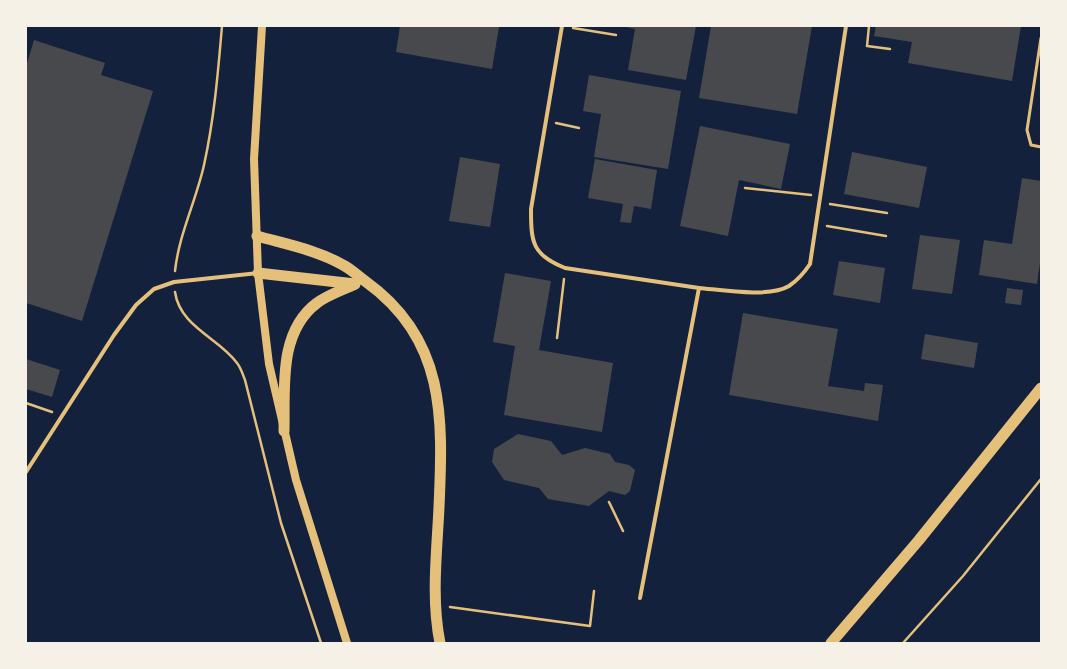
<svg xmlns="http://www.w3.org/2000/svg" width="1067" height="669" font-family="'Roboto Condensed',sans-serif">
<rect width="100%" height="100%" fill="#14213d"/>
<g fill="#48494c">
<polygon points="400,26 499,27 492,69 396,52"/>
<polygon points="622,26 696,26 686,80 628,70 635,29"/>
<polygon points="711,26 812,26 797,114 699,98"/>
<polygon points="876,26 1021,26 1012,81 908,63 912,42 874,36"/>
<polygon points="34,40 105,63 101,75 153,91 82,321 26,303 26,67"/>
<polygon points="589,75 681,91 668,169 594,157 601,114 583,111"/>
<polygon points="700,126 790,144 781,189 739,180 728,236 680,226"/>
<polygon points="852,152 927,167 919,208 844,194"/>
<polygon points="460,157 500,164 490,227 449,221"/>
<polygon points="595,159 657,170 651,209 634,206 631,223 620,222 623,204 588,198"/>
<polygon points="1022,178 1041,181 1041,256 1037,284 979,275 984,240 1012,244"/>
<polygon points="920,235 960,240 952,294 912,289"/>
<polygon points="839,261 885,268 880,303 833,295"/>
<polygon points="505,273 551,281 539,350 613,363 602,432 504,415 515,346 493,342"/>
<polygon points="1007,288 1023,290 1021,305 1005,303"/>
<polygon points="743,313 838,329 828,386 864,391 865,383 883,385 878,421 729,395"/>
<polygon points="925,334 978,343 974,368 921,359"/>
<polygon points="26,359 60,370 52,397 26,389"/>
<polygon points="518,434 551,441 562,455 585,448 610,454 615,462 629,465 635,470 630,491 625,495 609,491 589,506 548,499 539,488 504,480 492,462 494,449"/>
</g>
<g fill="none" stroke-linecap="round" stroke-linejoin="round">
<g stroke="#e5c07b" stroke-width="2.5">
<polyline points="869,26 867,46 890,49"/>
<polyline points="573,28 616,35"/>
<polyline points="556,123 579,128"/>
<polyline points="745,188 811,195"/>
<polyline points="830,204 887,213"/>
<polyline points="827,226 886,236"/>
<path d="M175 271C179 234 196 201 204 165 214 120 218 73 222 26"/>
<path d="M175 292C180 327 219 338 237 363 241 368 243 375 245 380L281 523 321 643"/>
<polyline points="557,338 564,279"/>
<polyline points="26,403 52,412"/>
<polyline points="609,502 623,531"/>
<polyline points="450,607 590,626 594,591"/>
<polyline points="903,643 963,576 1041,479"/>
</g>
<polyline stroke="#e5c07b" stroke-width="3" points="1041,38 1027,130 1031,145 1041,147"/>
<g stroke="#e5c07b" stroke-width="4">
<path d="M562 26 531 209C531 242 532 255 565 268L699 288 640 598"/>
<path d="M699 288C722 290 769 298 789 286 798 280 804 273 810 264L846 26"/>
<polyline points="26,472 114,335 136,305 154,289 174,282 258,273"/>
</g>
<polyline stroke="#e5c07b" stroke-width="8" points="262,26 254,159 258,273 269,364 296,480 347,643"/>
<g stroke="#e5c07b" stroke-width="11">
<path d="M257 236C285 244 317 250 343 265 351 269 358 276 365 281 446 339 443 417 439 507 437 552 431 598 440 643"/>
<polyline points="258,273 355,284"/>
<path d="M284 431C285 388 278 332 317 303 327 295 343 290 355 284"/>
<polyline points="831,643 919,540 1041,388"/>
</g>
</g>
<rect width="1067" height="669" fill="none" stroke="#f6f1e7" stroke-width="54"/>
</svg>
